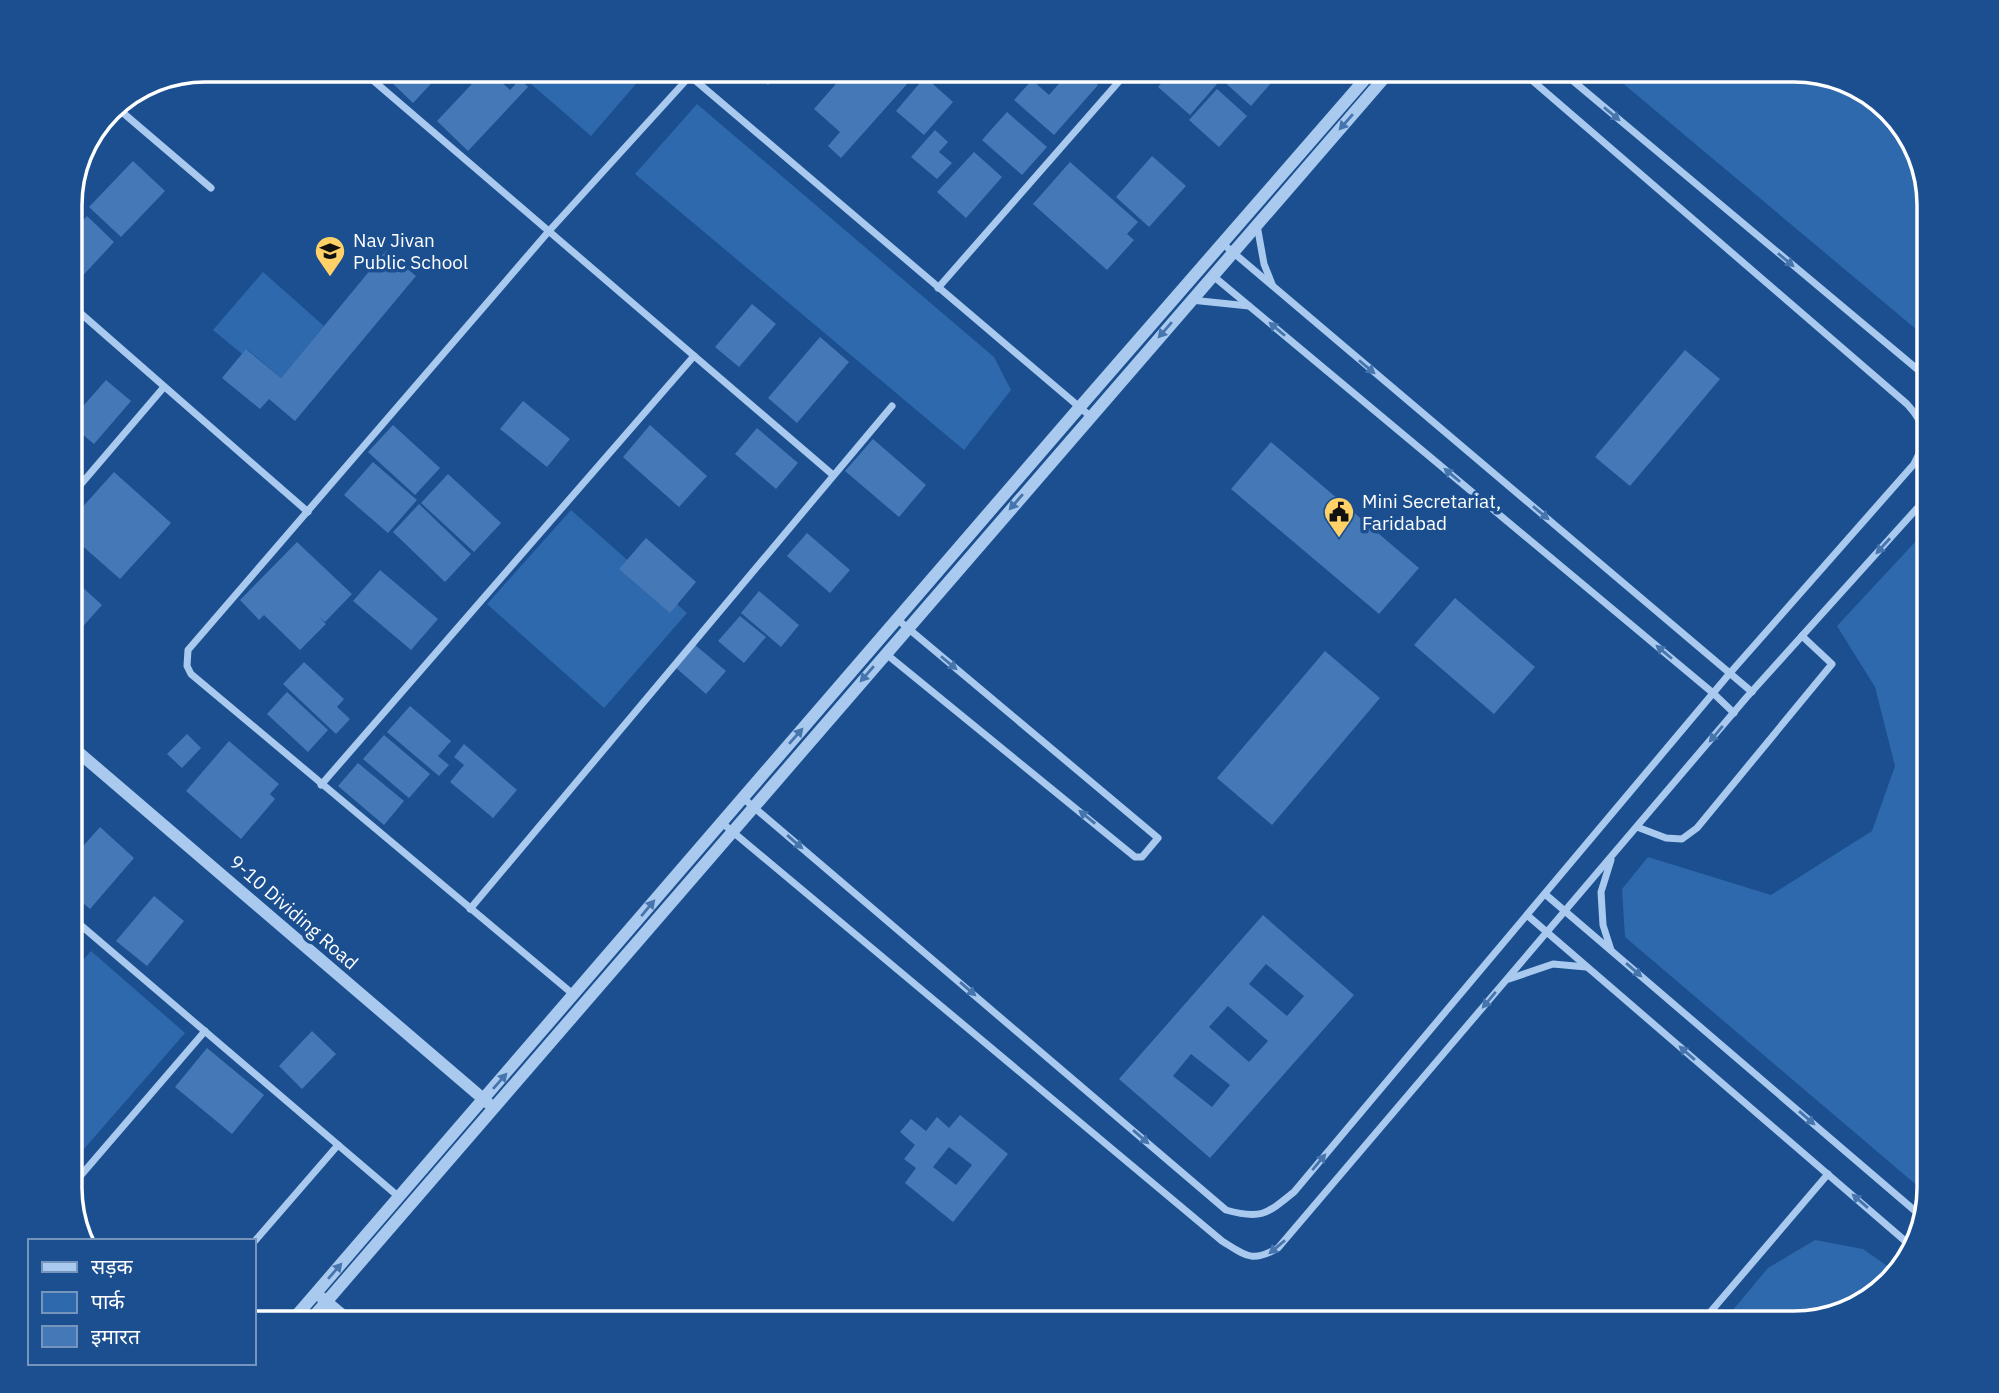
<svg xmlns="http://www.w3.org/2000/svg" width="1999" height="1393" font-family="'IBM Plex Sans','Noto Sans Devanagari',sans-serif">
<rect width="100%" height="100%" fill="#1b4f8f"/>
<g fill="#2e69ad">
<polygon points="515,70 648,70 591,136"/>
<polygon points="1607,70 1794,70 1869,93 1915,145 1929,205 1929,340"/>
<polygon points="697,104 994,357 1011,390 964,450 635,174"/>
<polygon points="263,272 324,326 281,378 247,349 242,354 213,330"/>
<polygon points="571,510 687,613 604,708 487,604"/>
<polygon points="1929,527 1929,1188 1927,1194 1625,937 1622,889 1648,857 1771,895 1872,831 1895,766 1875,687 1837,626"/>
<polygon points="91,951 185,1033 70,1165 70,975"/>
<polygon points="1815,1240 1863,1249 1896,1272 1854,1309 1794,1323 1722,1323 1768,1268"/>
</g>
<g fill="#4478b7" fill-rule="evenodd">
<polygon points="388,70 444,70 413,103 384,75"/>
<polygon points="485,70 495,70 492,73 510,90 520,79 528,87 468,151 437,121"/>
<polygon points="751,70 782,70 768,85"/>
<polygon points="848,70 912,70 916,74 841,158 828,146 840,132 814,109"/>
<polygon points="1071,70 1081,70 1098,85 1054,135 1014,100 1032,80 1049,95"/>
<polygon points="1172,70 1201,70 1217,84 1190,115 1158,87"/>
<polygon points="1211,70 1275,70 1279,74 1251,106"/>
<polygon points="925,77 953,102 924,135 896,111"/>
<polygon points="1217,89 1247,116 1219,147 1189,120"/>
<polygon points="1007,112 1047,147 1022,175 982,140"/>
<polygon points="935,130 948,142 939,152 952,163 937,179 911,157"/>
<polygon points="974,152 1002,177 966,218 937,192"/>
<polygon points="1152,156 1186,186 1149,227 1116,197"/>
<polygon points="133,161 165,191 121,237 89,207"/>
<polygon points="1070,162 1138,222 1127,234 1134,240 1107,270 1033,204"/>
<polygon points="70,199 84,211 70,226"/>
<polygon points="87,216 114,242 75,284 70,279 70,234"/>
<polygon points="386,251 416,276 295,421 269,399 260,409 222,378 246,349 281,378"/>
<polygon points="752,304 776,324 739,367 715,347"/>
<polygon points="820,337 849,362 797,423 768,398"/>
<polygon points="1685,350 1720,379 1630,486 1595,457"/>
<polygon points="106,380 131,401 94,444 70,424 70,421"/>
<polygon points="523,401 570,439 547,467 500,429"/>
<polygon points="393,425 440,468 415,495 368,452"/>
<polygon points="650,425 707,476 679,507 623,457"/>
<polygon points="757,428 798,463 776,489 735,454"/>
<polygon points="873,439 926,485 899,517 845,471"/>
<polygon points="1271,442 1419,568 1379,614 1231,489"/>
<polygon points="373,462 417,500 388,533 344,495"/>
<polygon points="114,472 171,523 120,579 70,535 70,521"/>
<polygon points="448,474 501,523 474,552 421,503"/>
<polygon points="419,504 471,554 445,582 393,532"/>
<polygon points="807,533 850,570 830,593 787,556"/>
<polygon points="646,538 696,582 670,613 619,569"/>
<polygon points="297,542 352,594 325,622 318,616 326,624 300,650 264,615 259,620 240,600"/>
<polygon points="380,570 438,619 411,650 353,601"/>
<polygon points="70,576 102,605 70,641"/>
<polygon points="759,591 799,625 781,647 741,613"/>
<polygon points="1455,598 1535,667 1494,714 1414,645"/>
<polygon points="740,616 766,637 744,663 718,641"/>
<polygon points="694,644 726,671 706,694 675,667"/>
<polygon points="1325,651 1380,698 1272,825 1217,778"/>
<polygon points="304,662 344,699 337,707 350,719 336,734 283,684"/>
<polygon points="287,692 328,730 308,752 267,714"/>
<polygon points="410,706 451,741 438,756 449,765 439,776 387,732"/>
<polygon points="187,734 201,748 182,768 167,754"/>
<polygon points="384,735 430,774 409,798 363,759"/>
<polygon points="229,741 279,784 270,794 275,799 241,839 186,791"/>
<polygon points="464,744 517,790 493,818 450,782 464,765 454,757"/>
<polygon points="358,763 404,801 384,825 338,786"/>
<polygon points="100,827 134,858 90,909 70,892 70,861"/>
<polygon points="154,896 184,921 147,966 116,941"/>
<path d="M1263 915 1354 995 1210 1158 1119 1079ZM1266 964 1304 996 1287 1016 1249 984ZM1228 1006 1268 1041 1249 1062 1209 1027ZM1191 1054 1230 1085 1212 1107 1173 1076Z"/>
<polygon points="312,1031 336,1054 302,1089 279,1066"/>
<polygon points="207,1048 264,1095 232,1134 175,1087"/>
<path d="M960 1115 1008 1154 953 1222 905 1183 916 1168 904 1159 915 1145 900 1132 911 1119 926 1131 937 1117 949 1128ZM949 1147 972 1165 956 1185 933 1167Z"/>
</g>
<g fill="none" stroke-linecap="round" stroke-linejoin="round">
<g stroke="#a9c9ee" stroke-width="7">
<polyline points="361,70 833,475"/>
<polyline points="683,70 1090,416"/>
<polyline points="1560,70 1929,379"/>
<polyline points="115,106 211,188"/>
<polyline points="1257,225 1264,264 1272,284"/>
<polyline points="1222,243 1752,692"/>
<polyline points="1212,275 1713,693 1734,713"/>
<polyline points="938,288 1129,70"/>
<polyline points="1191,300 1249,306"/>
<polyline points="70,304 308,512"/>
<polyline points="70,497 164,387"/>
<polyline points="885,653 1135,857 1142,857 1158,838 897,619"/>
<polyline points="321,785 694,356"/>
<path d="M743 798 1226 1210C1261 1220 1267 1214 1294 1192L1730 673 1914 464C1928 438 1927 426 1907 404L1520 70"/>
<path d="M721 822 1222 1241C1246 1256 1252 1263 1278 1248L1746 698 1929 495"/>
<polyline points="1637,827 1666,838 1682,839 1697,828 1832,664 1802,636"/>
<polyline points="1611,860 1601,892 1603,925 1611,950"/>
<polyline points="1545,894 1921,1216"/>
<polyline points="470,909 892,406"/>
<polyline points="1527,915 1911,1246"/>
<polyline points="70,916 399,1197"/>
<polyline points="1509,979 1553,964 1586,967"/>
<polyline points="574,995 191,674 187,666 188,650 549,231 690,76"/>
<polyline points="70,1188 205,1031"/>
<polyline points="254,1242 338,1145"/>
<polyline points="1701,1323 1828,1174"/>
</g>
<g stroke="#a9c9ee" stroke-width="12">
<polyline points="70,745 488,1103"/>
<polyline points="322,1298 352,1323"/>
<polyline points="290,1323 1079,408 1373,70"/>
<polyline points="308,1323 1391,70"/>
</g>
</g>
<defs><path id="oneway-solid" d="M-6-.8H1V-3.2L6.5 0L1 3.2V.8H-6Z" transform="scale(1.75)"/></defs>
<g fill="#4674ac">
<use href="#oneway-solid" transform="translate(1612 114) rotate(40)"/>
<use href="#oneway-solid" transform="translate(1346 122) rotate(131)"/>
<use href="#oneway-solid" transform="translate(1786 260) rotate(40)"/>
<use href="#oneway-solid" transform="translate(1277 329) rotate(-140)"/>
<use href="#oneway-solid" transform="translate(1165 330) rotate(131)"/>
<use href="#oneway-solid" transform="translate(1367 367) rotate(40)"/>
<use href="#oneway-solid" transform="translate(1452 475) rotate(-140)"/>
<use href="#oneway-solid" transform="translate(1016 502) rotate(131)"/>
<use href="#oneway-solid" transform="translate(1541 513) rotate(40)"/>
<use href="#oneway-solid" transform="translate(1883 546) rotate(132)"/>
<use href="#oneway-solid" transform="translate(1664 652) rotate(-140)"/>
<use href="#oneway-solid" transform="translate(949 663) rotate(40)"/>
<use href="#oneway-solid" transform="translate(867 674) rotate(131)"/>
<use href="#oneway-solid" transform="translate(1716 734) rotate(130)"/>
<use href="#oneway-solid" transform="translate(796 736) rotate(-49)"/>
<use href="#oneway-solid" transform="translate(1087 817) rotate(-141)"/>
<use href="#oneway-solid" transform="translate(795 842) rotate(41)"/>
<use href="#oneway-solid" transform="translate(648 908) rotate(-50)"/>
<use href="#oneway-solid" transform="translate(1634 970) rotate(41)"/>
<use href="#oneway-solid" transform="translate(968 989) rotate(41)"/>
<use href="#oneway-solid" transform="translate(1489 1000) rotate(130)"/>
<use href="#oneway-solid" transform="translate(1687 1053) rotate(-139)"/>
<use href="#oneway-solid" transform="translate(500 1081) rotate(-49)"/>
<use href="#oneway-solid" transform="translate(1807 1118) rotate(41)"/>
<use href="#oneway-solid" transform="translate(1141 1137) rotate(41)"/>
<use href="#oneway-solid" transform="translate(1319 1162) rotate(-50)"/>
<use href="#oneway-solid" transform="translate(1860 1201) rotate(-139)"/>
<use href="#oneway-solid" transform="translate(1277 1247) rotate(140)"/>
<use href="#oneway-solid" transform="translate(335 1271) rotate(-49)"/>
</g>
<defs>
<g id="school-pin" transform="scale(1.575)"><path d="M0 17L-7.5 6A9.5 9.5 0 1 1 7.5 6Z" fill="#ffd166" stroke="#1b4f8f"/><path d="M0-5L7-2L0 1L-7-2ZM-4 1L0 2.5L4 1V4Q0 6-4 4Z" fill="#111"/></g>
<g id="civic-pin" transform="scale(1.575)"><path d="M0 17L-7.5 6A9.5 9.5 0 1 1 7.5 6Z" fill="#ffd166" stroke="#1b4f8f"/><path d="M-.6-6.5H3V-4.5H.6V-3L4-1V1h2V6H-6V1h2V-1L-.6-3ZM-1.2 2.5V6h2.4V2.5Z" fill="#111"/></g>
</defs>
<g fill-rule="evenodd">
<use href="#school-pin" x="330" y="251"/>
<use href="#civic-pin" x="1339" y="512"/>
</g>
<g text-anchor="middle" stroke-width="7" stroke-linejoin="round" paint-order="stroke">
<g font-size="19" fill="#fff" stroke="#1b4f8f" text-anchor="start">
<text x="353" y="247">Nav Jivan<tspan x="353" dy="22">Public School</tspan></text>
<text x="1362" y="508">Mini Secretariat,<tspan x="1362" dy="22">Faridabad</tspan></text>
</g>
<g font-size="19" fill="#fff" stroke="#1b4f8f">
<text transform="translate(294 912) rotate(41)" y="7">9-10 Dividing Road</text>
</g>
</g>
<path d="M0 0H1999V1393H0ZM205 82H1794A123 123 0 0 1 1917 205V1188A123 123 0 0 1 1794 1311H205A123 123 0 0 1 82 1188V205A123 123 0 0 1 205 82Z" fill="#1b4f8f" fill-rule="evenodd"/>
<path fill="none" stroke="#fff" stroke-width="3.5" d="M205 82H1794A123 123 0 0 1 1917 205V1188A123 123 0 0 1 1794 1311H205A123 123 0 0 1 82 1188V205A123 123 0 0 1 205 82Z"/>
<rect x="28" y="1239" width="228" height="126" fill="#1b4f8f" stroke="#7695bc" stroke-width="2"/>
<rect x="42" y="1262" width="35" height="10" fill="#a9c9ee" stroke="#7695bc" stroke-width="2"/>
<text x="91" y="1274" font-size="21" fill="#ffffff">सड़क</text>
<rect x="42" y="1292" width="35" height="21" fill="#2e69ad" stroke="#7695bc" stroke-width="2"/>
<text x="91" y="1309" font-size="21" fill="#ffffff">पार्क</text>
<rect x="42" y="1326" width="35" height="21" fill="#4478b7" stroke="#7695bc" stroke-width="2"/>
<text x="91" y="1344" font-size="21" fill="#ffffff">इमारत</text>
</svg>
